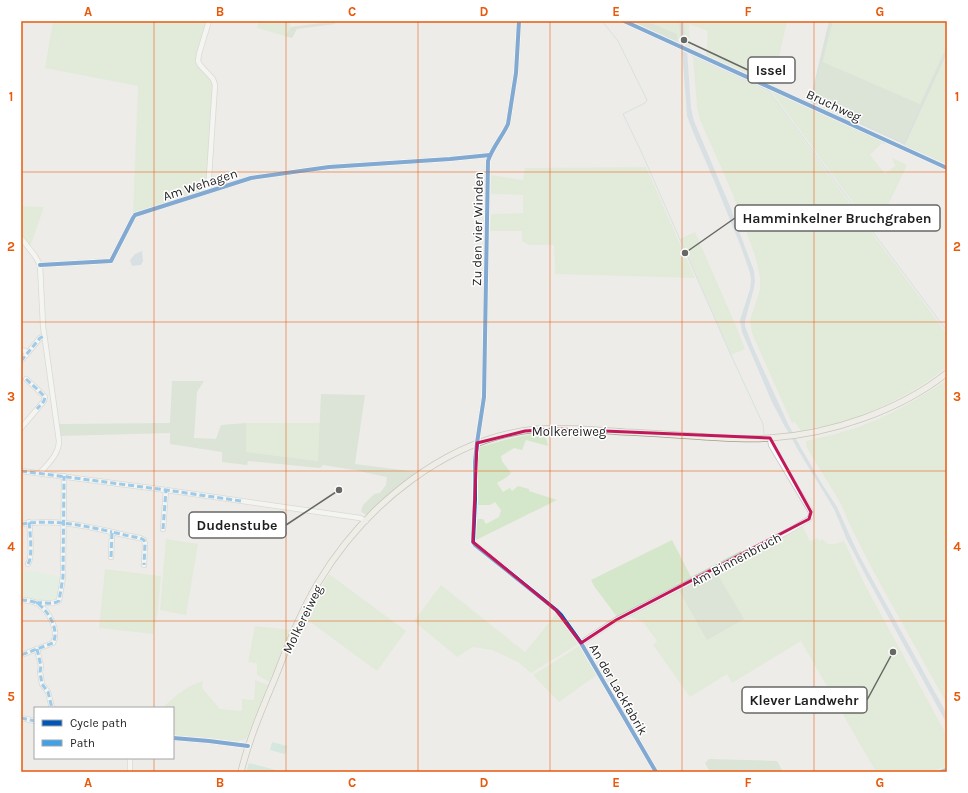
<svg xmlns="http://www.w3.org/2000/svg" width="968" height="793" font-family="Karla,sans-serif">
<rect width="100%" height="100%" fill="#edece8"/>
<g fill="#d5e7ca">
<polygon points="53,21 208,21 197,60 212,79 214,85 207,191 133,213 138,86 45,68"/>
<polygon points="259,21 289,21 291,27 285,36 257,28"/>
<polygon points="646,21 679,21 681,46 678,44 677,34"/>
<polygon points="684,21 787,21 773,85 706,55 708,31 689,24 690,48 686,46"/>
<polygon points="833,21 947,21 947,45 920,104 823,62"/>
<polygon points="947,53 947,164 905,145"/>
<path d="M693 57 769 92 845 197 947 334V367C921 387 892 404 861 415 849 420 837 423 825 426 817 427 809 428 801 431L795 422 792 423 766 365 752 333 750 320 760 289V277L759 273 755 256 732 192 700 120 697 107Z"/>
<polygon points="771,91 882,143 870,155 885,174 895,166 892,158 907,165 875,233"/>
<polygon points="646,167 695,278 555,274 554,245 529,245 522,241 522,231 490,231 491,214 523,213 523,195 491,194 491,175 523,180 525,168"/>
<polygon points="21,206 44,207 30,247 21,235"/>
<polygon points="695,232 736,326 745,349 731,355 680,239"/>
<path d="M947 380V704L871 567 849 523 841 504 806 446V441C826 436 847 432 866 424 895 413 921 397 947 380Z"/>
<polygon points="246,423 320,423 319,461 246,452"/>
<polygon points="533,434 545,434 548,446 526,440 522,450 514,448 501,456 502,461 511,473 507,477 497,483 503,492 510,488 512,491 518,486 529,489 529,491 557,500 474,541 476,519 483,519 486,524 499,517 501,510 495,502 490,505 476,505 477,464 480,447 508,439"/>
<polygon points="802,525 810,541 818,538 819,541 822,539 828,544 835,544 844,541 865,585 947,736 947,766 930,772 876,772 801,641 732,683 727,674 690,697 653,645 657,641 643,622 627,616 679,590 707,639 716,572"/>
<polygon points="166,539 198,544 186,615 160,610"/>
<polygon points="672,540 691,577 676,584 678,588 618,618 594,586 591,580"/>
<polygon points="105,569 161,576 158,610 153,634 99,628"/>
<polygon points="329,574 406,631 377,671 305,618 313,601"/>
<polygon points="441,585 525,652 557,613 579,642 578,644 531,673 518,662 492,650 473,647 457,657 414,621"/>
<polygon points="255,626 291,630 269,682 257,675 257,663 248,662"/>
<polygon points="581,645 598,674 559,702 533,675"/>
<path d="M255 680 268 685 246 739 235 742 173 736V708H162C177 695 184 687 203 681L202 688 220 709 242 711V699L254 700 255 687Z"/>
</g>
<g fill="#c5d9c0">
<polygon points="336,21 335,24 297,29 292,38 285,36 291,27"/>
<polygon points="629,21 646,21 677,34 678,44"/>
<polygon points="829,21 833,21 823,62 920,104 947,45 947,53 905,145 810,101"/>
<polygon points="726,69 885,141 885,144 725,70"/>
<path d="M172 381H204L197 392 194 438 216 439 221 425 246 423V452L318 461 321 394 365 395 355 464 417 472 388 496 369 514C365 515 364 514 361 511L363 505 374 494 380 493 386 485 387 477 354 470 323 465 320 468 248 461 247 465 222 462V452L170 444V433L60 436 59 424 170 423Z"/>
<polygon points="741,551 744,557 716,572 744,619 707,640 676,585"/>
<polygon points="709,759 777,761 783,772 710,772 705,763"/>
</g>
<path fill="#d9f0dc" d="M21 571C35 571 48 575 62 577L56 601 40 602 28 597 25 598 21 597Z"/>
<g fill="#b8dfd5">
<polygon points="272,742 287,746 285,754 270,750"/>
<polygon points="249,763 283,772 246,772"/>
</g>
<g fill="#bfd1dd">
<polygon points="679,21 684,21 686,48 681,46"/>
<polygon points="682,48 687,50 691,108 694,121 729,204 754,271 755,281 754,288 745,321 745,326 753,347 788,424 801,448 822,484 837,507 850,536 860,557 947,714 947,724 867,578 847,540 834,509 798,450 789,433 785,427 772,402 742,332 740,320 750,289 751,280 750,273 741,247 715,183 693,132 687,116"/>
<polygon points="142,251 143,261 141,265 132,266 130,260 135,254"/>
</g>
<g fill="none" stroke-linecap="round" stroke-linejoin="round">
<g stroke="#bfd1dd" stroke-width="1">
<polyline points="602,21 618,41 647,100 645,103 623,114 641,151 730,353 763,424 764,434"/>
<polyline points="830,21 811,101 857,122"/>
<polyline points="691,55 769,91 846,196 947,331"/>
<polyline points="860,123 904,143 904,145 947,165"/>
<polyline points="904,143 905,142 947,51"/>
</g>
<g stroke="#c3c2c0" stroke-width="6">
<g id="minor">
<path d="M519 21 516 73 508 124C502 137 492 148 488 161L484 397 477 443 475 462V499L473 542 475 545 545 601 556 610 561 615 581 643 656 772"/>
<polyline points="624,21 947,168"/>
<polyline points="208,192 215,85 213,79 200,65 198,61 199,54 209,21"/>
<path d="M21 238 35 256 40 265 43 326 59 441C59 454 48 464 40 473"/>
<polyline points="40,265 111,261 133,218 135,215 251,178 329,167 450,159 490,155"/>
<polyline points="21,350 25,351 27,353"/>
<polyline points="21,361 40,338 44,336"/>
<polyline points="21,428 44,401 45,397 36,388 26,379"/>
<polyline points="21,471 166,490 360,518 366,521"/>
<path d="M21 524C52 519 82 525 112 532"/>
<polyline points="163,529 166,490"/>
<polyline points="111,557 112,532 129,536 140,538 144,540 145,544 144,565"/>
<path d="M28 564C33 557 30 532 29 522"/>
<path d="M21 600C26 600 32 601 37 603 48 610 60 630 53 643L21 655"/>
<path d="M36 603C44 602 52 605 59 601L63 577 64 476"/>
<polyline points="581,643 616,620 789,531 809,519 811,516 811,512 771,445 770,438"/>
<polyline points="37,649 41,666 40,672 42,684 48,692 52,708"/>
<polyline points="21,718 35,721"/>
<polyline points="173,738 209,741 248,746"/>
<polyline points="130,772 130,758"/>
</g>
</g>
<g stroke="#a19c87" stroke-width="7">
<path id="major" d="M241 772C249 739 262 709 275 678 288 645 300 613 318 583 364 506 447 437 538 429 567 427 596 430 625 432 652 433 679 435 706 437 728 438 749 440 770 438 831 434 899 411 947 373"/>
</g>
<use href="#minor" stroke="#fcfcfc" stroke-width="4.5"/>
<use href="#major" stroke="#f0ede6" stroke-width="5.5"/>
<g stroke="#3da2ea" stroke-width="3" stroke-dasharray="6 3" stroke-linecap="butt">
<polyline points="21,361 40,338 44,336"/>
<polyline points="26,379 36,388 45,397 44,401 37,409"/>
<polyline points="21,471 166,490 241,501"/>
<path d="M21 524C52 519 82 525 112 532"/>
<polyline points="163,529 166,490"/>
<polyline points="111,557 112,532 129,536 140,538 144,540 145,544 144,565"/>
<path d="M28 564C33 557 30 532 29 522"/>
<path d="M21 600C26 600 32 601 37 603 48 610 60 630 53 643L21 655"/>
<path d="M36 603C44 602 52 605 59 601L63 577 64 476"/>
<polyline points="37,649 41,666 40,672 42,684 48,692 52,708"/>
<polyline points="21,718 35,721"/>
<polyline points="940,772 947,769"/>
</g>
<g stroke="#fff" stroke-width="6">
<g id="cycleway">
<path d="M519 21 516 73 508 124C502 137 492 148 488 161L484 397 477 443 475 462V499L473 542 475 545 545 601 556 610 561 615 581 643 656 772"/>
<polyline points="624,21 947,168"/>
<polyline points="40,265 111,261 133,218 135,215 251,178 329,167 450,159 490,155"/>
<polyline points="173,738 209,741 248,746"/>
</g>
</g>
<use href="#cycleway" stroke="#0057b8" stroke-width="4"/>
</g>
<path d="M0 0H968V793H0ZM557 429 770 438 811 512 809 519 616 620 581 643 556 610 473 542 477 443 525 431Z" fill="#edece8" fill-opacity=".55" fill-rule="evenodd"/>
<path fill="none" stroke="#c2185b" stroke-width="3" stroke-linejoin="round" d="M557 429 770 438 811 512 809 519 616 620 581 643 556 610 473 542 477 443 525 431Z"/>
<path fill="none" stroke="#e8590c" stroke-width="1" stroke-opacity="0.55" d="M154 21V708M286 21V772M418 21V772M550 21V772M682 21V772M814 21V772M21 172H947M21 322H947M21 471H947M21 621H947M154 758V772"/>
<g text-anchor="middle" stroke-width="3" stroke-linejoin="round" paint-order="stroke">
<g font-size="13" fill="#1f1f1f" stroke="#fff">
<text transform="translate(834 105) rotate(25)" y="5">Bruchweg</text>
<text transform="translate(200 184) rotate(-18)" y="5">Am Wehagen</text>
<text transform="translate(477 229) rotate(-89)" y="5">Zu den vier Winden</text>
<text x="569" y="436">Molkereiweg</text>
<text transform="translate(736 559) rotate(-28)" y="5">Am Binnenbruch</text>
<text transform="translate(302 619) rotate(-64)" y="5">Molkereiweg</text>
<text transform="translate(619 689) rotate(60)" y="5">An der Lackfabrik</text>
</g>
</g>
<path fill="none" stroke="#676765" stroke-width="1.5" d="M684 40L748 70M685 253L735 218M339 490L286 525M893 652L867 700"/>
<g fill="#676765" stroke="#fff" stroke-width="1.5">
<circle cx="684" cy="40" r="4"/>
<circle cx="685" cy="253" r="4"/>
<circle cx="339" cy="490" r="4"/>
<circle cx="893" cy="652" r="4"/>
</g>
<g fill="#fff" stroke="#676765" stroke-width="1.5">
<rect x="748" y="57" width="47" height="26" rx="4"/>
<rect x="735" y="205" width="205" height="26" rx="4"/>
<rect x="189" y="512" width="97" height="26" rx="4"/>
<rect x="742" y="687" width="125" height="26" rx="4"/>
</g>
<g font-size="14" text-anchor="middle" font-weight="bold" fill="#1f1f1f">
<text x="771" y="75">Issel</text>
<text x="837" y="223">Hamminkelner Bruchgraben</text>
<text x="237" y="530">Dudenstube</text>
<text x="804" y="705">Klever Landwehr</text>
</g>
<rect width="968" height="793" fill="none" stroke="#ffffff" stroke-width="44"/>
<rect x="34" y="707" width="140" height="52" fill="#ffffff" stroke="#a5a5a5"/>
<rect x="42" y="720" width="20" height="6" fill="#0057b8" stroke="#a5a5a5"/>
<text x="70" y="727" font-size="12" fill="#1f1f1f">Cycle path</text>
<rect x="42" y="740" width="20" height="6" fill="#3da2ea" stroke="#a5a5a5"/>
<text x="70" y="747" font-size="12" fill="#1f1f1f">Path</text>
<rect x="22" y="22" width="924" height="749" fill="none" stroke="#e8590c" stroke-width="1.5"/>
<g font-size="13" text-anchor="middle" font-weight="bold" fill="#e8590c">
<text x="88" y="16">A</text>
<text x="220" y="16">B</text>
<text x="352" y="16">C</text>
<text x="484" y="16">D</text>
<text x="616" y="16">E</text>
<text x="748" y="16">F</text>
<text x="880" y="16">G</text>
<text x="11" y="101">1</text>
<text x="957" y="101">1</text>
<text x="11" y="251">2</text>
<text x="957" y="251">2</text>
<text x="11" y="401">3</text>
<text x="957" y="401">3</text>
<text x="11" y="551">4</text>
<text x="957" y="551">4</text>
<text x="11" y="701">5</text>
<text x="957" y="701">5</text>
<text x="88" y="787">A</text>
<text x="220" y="787">B</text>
<text x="352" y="787">C</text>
<text x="484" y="787">D</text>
<text x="616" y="787">E</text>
<text x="748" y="787">F</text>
<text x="880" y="787">G</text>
</g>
</svg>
